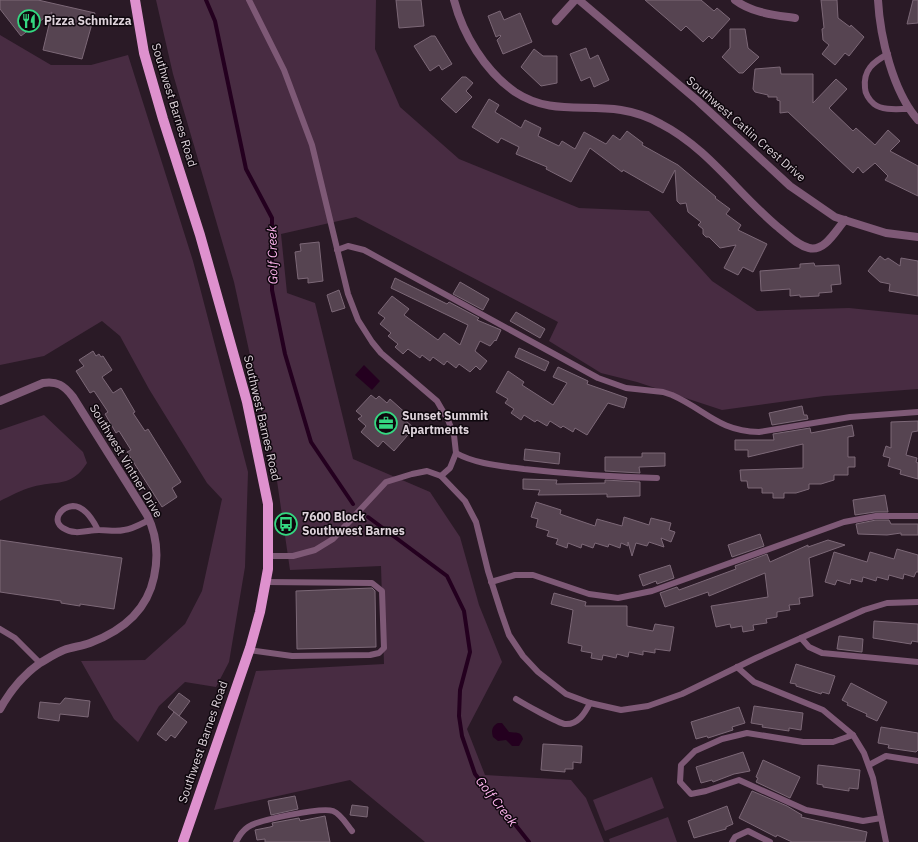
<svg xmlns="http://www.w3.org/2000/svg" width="918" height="842" font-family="'IBM Plex Sans',sans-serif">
<rect width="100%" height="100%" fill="#2a1a26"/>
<g fill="#482c42">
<polygon points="156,0 376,0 375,49 400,107 459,159 579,208 649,211 712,281 757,311 849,308 918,315 918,389 824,396 722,410 637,382 601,373 549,341 558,322 356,217 281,234 287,293 315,303 353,459 430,492 460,537 479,605 502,662 467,729 485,775 571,780 586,798 604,842 425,842 350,780 214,810 256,671 384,664 381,566 290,570 276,474 234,282 173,74"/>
<polygon points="0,35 51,65 91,65 128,55 193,261 248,472 245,567 229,662 216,687 185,682 159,706 138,742 114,719 81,661 145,660 185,624 202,591 222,499 207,483 149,389 120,336 102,321 44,356 0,365"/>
<path d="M44 415 83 452 87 463C71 488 57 480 32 487 21 490 10 496 0 501V430Z"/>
<polygon points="652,777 664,808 605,831 593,800"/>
<polygon points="668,817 677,842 610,842 609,839"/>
</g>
<g fill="#24001f">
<polygon points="364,365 380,381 372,390 355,375"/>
<path d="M498 723H502L509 732C516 733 521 731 523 739L519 746H512L506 740 498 741 493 737C491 731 492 726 498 723Z"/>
</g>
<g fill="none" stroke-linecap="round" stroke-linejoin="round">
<g stroke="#24001f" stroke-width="4">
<polyline points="206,0 215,21 246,169 272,218 272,290 285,354 311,442 353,504"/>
<polyline points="368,517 447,576 464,611 470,652 460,690 459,716 462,736 475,774 529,842"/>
</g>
</g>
<g fill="#564451" stroke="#7c6877">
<polygon points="0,0 38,0 95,13 82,59 43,50 52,12 21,36 0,9"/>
<polygon points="396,0 421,0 424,26 399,28"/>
<polygon points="645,0 701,0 714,11 717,8 730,19 712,39 709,36 703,42 686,26 681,31"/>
<polygon points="821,0 837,0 838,18 850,27 851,25 864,37 849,56 845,53 835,65 822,54 829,45 823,40 822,29 824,28"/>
<polygon points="913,0 918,0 918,23 907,24"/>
<polygon points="500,11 504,20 520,13 532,42 503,54 497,40 501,36 500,35 496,37 488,16"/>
<polygon points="730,29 745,29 748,48 759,57 743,73 739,73 722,57 730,48"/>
<polygon points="431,36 435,36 452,64 442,70 439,65 430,71 414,46"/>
<polygon points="586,48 590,59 598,55 609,80 594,87 590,77 581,81 570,54"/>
<polygon points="534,49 543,56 557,56 557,83 541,86 521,67"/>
<polygon points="780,67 781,74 813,74 813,103 836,79 847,89 829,108 853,131 856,128 875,145 888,130 900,141 890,151 918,166 918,196 885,180 888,176 875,163 863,173 858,167 853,173 788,112 780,113 780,101 777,100 777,97 768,97 768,95 755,92 753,89 755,69"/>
<polygon points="462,77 466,77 473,83 466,91 472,97 456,113 441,99"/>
<polygon points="489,99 499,105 495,112 521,128 525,120 541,128 538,136 559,146 562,141 575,149 584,132 606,144 613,135 620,140 627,131 643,143 642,145 678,165 716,197 715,198 730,209 726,214 741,225 738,230 767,244 753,272 743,267 738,275 724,268 736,245 720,248 709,237 706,237 703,234 703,229 698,225 701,222 688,212 686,203 680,204 677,201 675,170 663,193 623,170 622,172 590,148 571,182 546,169 547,167 516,154 519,147 501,138 498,143 472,127"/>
<polygon points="319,242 323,281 308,283 308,278 298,279 295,252 301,251 300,244"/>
<polygon points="880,256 885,260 888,258 900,266 901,258 918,261 918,296 889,291 890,284 880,282 868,271"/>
<polygon points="814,263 815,266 839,265 841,284 831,285 832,292 819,293 819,296 800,297 800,295 790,296 790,289 761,291 760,271 800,268 800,264"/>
<polygon points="395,278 447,304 449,302 479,318 477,320 501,330 496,341 495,340 490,346 480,341 475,351 487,361 480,370 476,366 470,372 459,364 456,368 447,361 444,365 433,357 430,361 422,355 420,358 408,349 403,354 395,347 398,344 388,336 391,333 380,324 385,318 378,313 392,296 409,309 404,315 438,340 444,333 460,345 468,325 391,288"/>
<polygon points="460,282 489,299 483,310 453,294"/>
<polygon points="339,290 345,308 332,312 327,295"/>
<polygon points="516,312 545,329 540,338 510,321"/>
<polygon points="519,348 549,362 545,371 515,357"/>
<polygon points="93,351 96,356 99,354 101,357 103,356 112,370 102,377 113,393 121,388 135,412 133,413 145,431 148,429 181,482 172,488 177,497 162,507 127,452 131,450 119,431 116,433 105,414 108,412 94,391 90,393 76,371 84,366 79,360"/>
<polygon points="558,367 588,381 587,384 627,398 624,408 608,403 587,435 575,428 573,432 563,426 561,428 550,421 547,426 537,420 535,422 524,415 521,420 511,413 514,409 505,403 508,399 496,392 508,371 524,382 522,385 553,405 567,383 553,377"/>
<polygon points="371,395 376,399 379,396 387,403 390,399 409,416 405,420 414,428 394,451 383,441 378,447 361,432 366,426 358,419 362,416 356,411"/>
<polygon points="802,406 804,415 807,415 808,419 772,425 769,413"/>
<polygon points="918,421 918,431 912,432 906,455 917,458 916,462 918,463 918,479 900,474 901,470 888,466 890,458 883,456 886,446 891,448 891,422"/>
<polygon points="852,425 854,436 848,437 848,457 855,457 855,467 848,467 848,475 834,475 834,480 821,484 809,484 809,489 796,493 784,493 784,498 773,498 773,493 762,493 762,488 748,488 747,481 741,481 740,470 803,468 803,444 748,457 748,450 735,450 735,440 774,440 773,434 810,428 811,433"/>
<polygon points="525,449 560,453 559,464 524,460"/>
<polygon points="642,453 665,453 665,466 639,467 640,473 605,471 605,457 642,457"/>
<polygon points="523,479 557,480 556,484 605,483 605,480 640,482 640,496 607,497 607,494 538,495 540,490 523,489"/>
<polygon points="885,495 888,512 875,512 855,515 853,500"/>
<polygon points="536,502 561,510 560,514 595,526 597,519 622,526 624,517 649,525 651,518 671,523 669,530 675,532 671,542 661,538 664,547 649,542 647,546 636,543 632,556 628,542 628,546 621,543 620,548 609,544 608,547 595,543 593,548 582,544 581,548 568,543 567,548 556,544 558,539 547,536 549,531 536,527 538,519 531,517"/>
<polygon points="876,520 889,520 891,524 918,524 918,535 901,535 901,533 887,535 858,534 856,524"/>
<polygon points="760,534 764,546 732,557 728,545"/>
<polygon points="0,540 122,558 114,609 80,604 80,606 61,603 61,601 0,592"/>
<polygon points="828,540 845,545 809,558 813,596 799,598 800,604 789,605 790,610 777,612 777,617 766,619 767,623 753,625 754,630 743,632 742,626 731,628 730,624 716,627 711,606 768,597 765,573 709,596 708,592 665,607 660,593 677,587 679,590 736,569 735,566 767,554 770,562 808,545 808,547"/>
<polygon points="897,549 918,555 918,572 916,572 914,577 904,574 903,579 889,575 888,580 877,577 876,581 863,577 862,582 851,579 850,584 837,580 835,585 825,582 834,552 867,562 870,552 894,559"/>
<polygon points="670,565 674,578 657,584 656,581 643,586 639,575"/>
<polygon points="372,588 375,591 376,647 297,649 296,591"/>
<polygon points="554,593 586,602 585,606 627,606 627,626 653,631 655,624 674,627 670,651 655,649 655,653 643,651 643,655 629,652 628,657 617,654 616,658 603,655 602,660 591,658 592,653 581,651 582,646 568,643 573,610 551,604"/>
<polygon points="874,621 918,624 918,642 912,641 911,644 873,638"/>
<polygon points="839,636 863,639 862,652 837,649"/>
<polygon points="796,664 835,676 829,694 822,692 821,694 796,686 796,684 790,683"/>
<polygon points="851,683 887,702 877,721 866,716 867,714 847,705 848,703 842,700"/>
<polygon points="179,693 190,701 179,716 168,707"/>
<polygon points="65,698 90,701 88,717 60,714 59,721 38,718 40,702 60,704"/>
<polygon points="754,706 803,713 801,730 789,728 789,731 762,727 763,725 751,723"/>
<polygon points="739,707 745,723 732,727 733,730 708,738 707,736 696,739 691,722"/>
<polygon points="174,712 187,722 175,738 171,735 166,741 157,734"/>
<polygon points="881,727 918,733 918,750 916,752 888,748 889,745 878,743"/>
<polygon points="543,744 582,746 581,763 573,762 573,769 565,769 565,772 541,770"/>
<polygon points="743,752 750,771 734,774 713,782 712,780 701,783 696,767"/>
<polygon points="763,760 800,777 790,798 756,782 758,778 756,777"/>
<polygon points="818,765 860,770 858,789 849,788 849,791 823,787 823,785 817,784"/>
<polygon points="752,791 787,806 802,815 801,817 867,832 865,842 792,842 777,835 776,837 739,818"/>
<polygon points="295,796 298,809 271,815 268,801"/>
<polygon points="352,805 368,807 367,817 350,815"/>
<polygon points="727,806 733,824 726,827 726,829 694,838 688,821"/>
<polygon points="325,816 330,842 265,842 265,839 257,840 255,830 270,827 273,826 272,823 299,818 300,821"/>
</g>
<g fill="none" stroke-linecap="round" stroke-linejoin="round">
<g stroke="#7e5976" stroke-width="6">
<polyline points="249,0 284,70 312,145 348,294 358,320 372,342 381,353 437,401 448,420 454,435 456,453 450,468 441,476"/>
<path d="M888 54C873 62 863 70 865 88 865 93 869 100 874 104 883 111 898 109 908 109"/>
<path d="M337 250 348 246 364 250 598 378 626 388 663 392 672 395C706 410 718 431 759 432L850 417 918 412"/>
<path d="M456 453C475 464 502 466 524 469 568 474 613 477 657 478"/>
<path d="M98 530C93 520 85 506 73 506 61 507 51 520 63 528 75 536 87 530 99 530 108 530 116 532 124 530 133 529 141 524 149 520"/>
<polyline points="269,556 293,556 315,550 333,539 386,482 412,474 427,471 441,476 465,501 476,522 488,571 501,612 509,635 523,656 538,672 566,694 590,703 621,710 648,706 682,694 756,658 864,610 887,603 918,602"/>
<polyline points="491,582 515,575 533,575 589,594 618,598 652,591 844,522 876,516 918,516"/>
<polyline points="0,629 15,638 40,663"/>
<polyline points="801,638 809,647 822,653 918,662"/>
<polyline points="249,650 292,656 370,655 379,653 384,648 382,591 372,583 265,582"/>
<polyline points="737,667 754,682 823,710 853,735 864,753 873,778 886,842"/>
<path d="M516 699C524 704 558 723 565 724 578 725 585 713 590 703"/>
<polyline points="853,735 833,742 803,742 747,733 722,739 695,751 681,765 680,782 691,794 706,791 739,780 806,810 863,821 881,818"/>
<polyline points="869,765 886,756 918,761"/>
<path d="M236 842C239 836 242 831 248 827 258 820 321 807 333 811 341 814 347 825 352 831"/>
<polyline points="732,842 735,837 748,831 770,842"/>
</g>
<g stroke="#7e5976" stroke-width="8">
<path d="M454 0C463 35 485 71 515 92 550 115 583 104 621 110 634 112 649 117 661 124 708 148 739 195 779 228 788 235 797 245 809 248 825 252 836 230 845 220"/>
<polyline points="579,0 698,101 790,186 835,217 886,233 918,237"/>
<path d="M735 0C752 13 775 15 795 18"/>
<path d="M878 0C880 37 893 92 918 120"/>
<polyline points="556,21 575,0"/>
<path d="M0 401 43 383C57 381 64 385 73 397L147 515C157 535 159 554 154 577 147 611 122 631 90 643 82 646 72 647 64 650 56 653 47 659 40 663 23 675 10 691 0 709"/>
</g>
<polyline stroke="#de91ce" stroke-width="10" points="135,0 144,53 163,119 200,235 247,402 268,504 268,569 260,612 250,648 183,842"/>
</g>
<defs>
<g id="restaurant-ring" transform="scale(1.15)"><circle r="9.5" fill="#0e070d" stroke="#34d881" stroke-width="1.5"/><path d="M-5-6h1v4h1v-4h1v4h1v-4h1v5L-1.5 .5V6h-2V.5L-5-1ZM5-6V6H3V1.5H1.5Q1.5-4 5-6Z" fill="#34d881"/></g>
<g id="office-ring" transform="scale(1.15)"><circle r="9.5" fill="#0e070d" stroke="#34d881" stroke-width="1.5"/><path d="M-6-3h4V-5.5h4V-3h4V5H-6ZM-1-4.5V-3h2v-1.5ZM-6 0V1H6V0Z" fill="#34d881"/></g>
<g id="bus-ring" transform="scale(1.15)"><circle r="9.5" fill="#0e070d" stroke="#34d881" stroke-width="1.5"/><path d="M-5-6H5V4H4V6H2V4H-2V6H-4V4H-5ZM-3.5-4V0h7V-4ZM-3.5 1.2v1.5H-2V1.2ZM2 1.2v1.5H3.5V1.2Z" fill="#34d881"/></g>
</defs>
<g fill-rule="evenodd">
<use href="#restaurant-ring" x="29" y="21"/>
<use href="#office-ring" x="386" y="423"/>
<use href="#bus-ring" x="286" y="524"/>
</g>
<g text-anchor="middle" stroke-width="3" stroke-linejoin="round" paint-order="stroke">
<g font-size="12" font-weight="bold" fill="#ddd2da" stroke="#0e070d" text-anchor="start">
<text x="44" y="25">Pizza Schmizza</text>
<text x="402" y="420">Sunset Summit<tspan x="402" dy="14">Apartments</tspan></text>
<text x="302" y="521">7600 Block<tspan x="302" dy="14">Southwest Barnes</tspan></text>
</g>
<g font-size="12" fill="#ddd2da" stroke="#0e070d">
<text transform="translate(174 105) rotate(73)" y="4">Southwest Barnes Road</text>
<text transform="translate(746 129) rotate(41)" y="4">Southwest Catlin Crest Drive</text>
<text transform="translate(262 418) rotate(77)" y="4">Southwest Barnes Road</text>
<text transform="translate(126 461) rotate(59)" y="4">Southwest Vintner Drive</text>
<text transform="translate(203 742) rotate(-71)" y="4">Southwest Barnes Road</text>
</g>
<g font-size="13" font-style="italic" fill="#ffb4ef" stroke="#0e070d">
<text transform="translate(272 255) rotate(-91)" y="5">Golf Creek</text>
<text transform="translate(497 801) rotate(52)" y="5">Golf Creek</text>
</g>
</g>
</svg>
